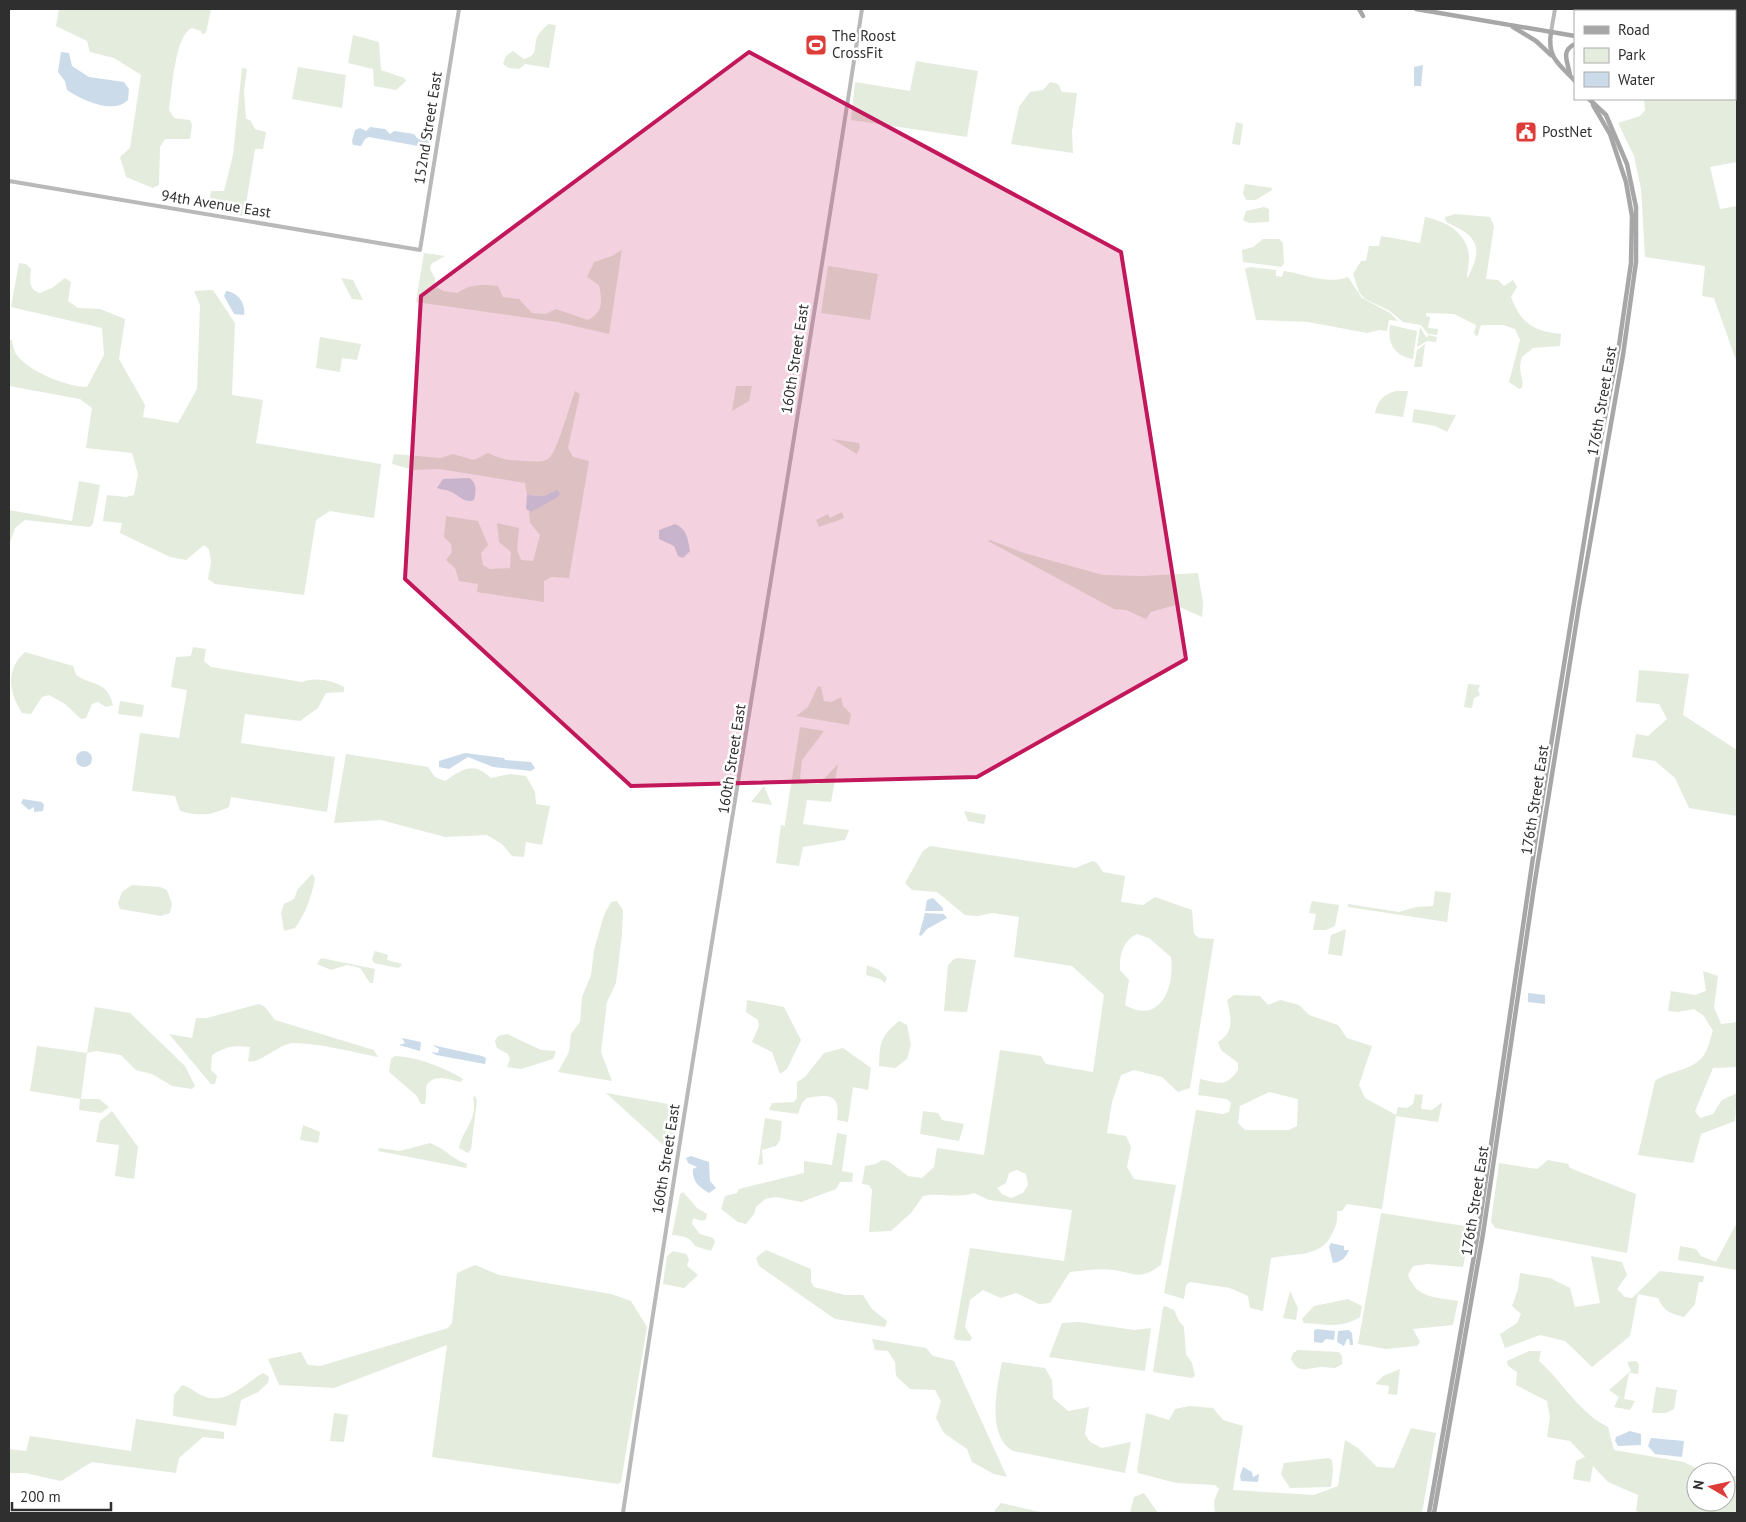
<svg xmlns="http://www.w3.org/2000/svg" width="1746" height="1522" font-family="'PT Sans',sans-serif">
<rect width="100%" height="100%" fill="#fff"/>
<g fill="#e4ecdd" fill-rule="evenodd">
<path d="M59 9H211L206 33 202 34 201 31 192 28C175 34 172 92 169 110L174 118 190 120 192 125 190 139H165L160 147 159 185 153 188 126 177 120 157 130 148 141 75 114 58 90 52 87 41 56 26Z"/>
<path d="M548 24 556 25 549 68 525 64 519 69 509 68 503 64 506 56 513 51 524 59C539 55 533 48 537 37 539 32 545 28 548 24Z"/>
<polygon points="353,35 379,42 381,70 404,78 406,81 396,90 374,86 373,69 348,63"/>
<polygon points="916,61 978,71 967,137 851,120 855,82 910,91"/>
<polygon points="298,67 346,75 342,108 292,99"/>
<polygon points="242,68 247,69 244,91 246,119 250,120 255,129 266,132 263,149 255,149 244,216 208,210 211,191 224,191 233,155"/>
<polygon points="1050,82 1058,84 1062,92 1077,93 1072,132 1073,153 1011,144 1019,107 1030,92 1043,90"/>
<polygon points="1735,85 1737,85 1737,162 1710,167 1720,209 1737,206 1737,363 1714,298 1702,296 1705,266 1645,257 1641,189 1634,156 1618,123 1640,116 1645,110 1644,99 1735,99"/>
<polygon points="1236,122 1243,124 1240,145 1232,144"/>
<polygon points="1245,184 1272,188 1272,190 1256,200 1246,200 1243,193"/>
<polygon points="1264,207 1269,209 1269,222 1249,223 1243,220 1246,211"/>
<path d="M1455 214 1490 217 1494 226 1486 279 1498 280 1504 286 1513 280 1517 287 1511 297C1521 324 1534 331 1561 334L1560 346 1533 348 1522 357C1517 372 1524 375 1522 388L1519 389 1509 382 1520 340 1515 329 1503 325H1481L1477 337 1474 333 1476 325 1454 314 1426 313V316L1430 317 1428 328 1438 329 1437 335 1428 334 1421 325 1403 322 1390 311 1365 299 1359 292 1353 274 1361 261H1366L1369 246H1379L1381 236 1420 243 1425 217C1445 221 1467 232 1469 256 1469 264 1467 273 1467 279 1483 248 1480 237 1446 222L1445 217Z"/>
<polygon points="1263,239 1279,239 1283,243 1284,264 1281,267 1243,262 1242,250 1253,247"/>
<path d="M622 250 609 334 557 322 416 302 424 253 445 256 431 264 430 269 435 278V286L443 291 457 293C470 284 482 284 498 286L503 297 519 299 532 313 546 314 556 309 588 320C604 311 602 301 599 285L587 277 594 262 612 256Z"/>
<path d="M19 263 26 264 31 269C30 281 28 289 40 293L52 288 65 278 71 282 68 301 78 308 100 309 125 319 119 359 145 405 143 417 178 423 197 389 200 305 194 291 213 290 235 323 232 395 263 400 256 443 381 464 374 518 330 511 316 520 304 595 215 584 208 579 211 562 209 549 204 545 186 560 170 557 120 533 122 523 103 521 107 495 126 497 134 495 138 474 132 453 86 448 92 408 80 399 9 386V340H12C13 345 14 352 17 355 29 372 68 387 87 387L104 355 102 328 11 307Z"/>
<polygon points="828,266 878,274 870,320 821,313"/>
<path d="M1250 267 1276 270V276L1282 277 1284 271C1305 274 1327 285 1348 277L1362 298 1390 313 1398 321 1389 320 1387 331 1379 330 1367 333 1308 322 1256 320 1245 269Z"/>
<polygon points="341,278 353,280 363,300 352,299"/>
<path d="M1390 325 1417 331 1413 359C1394 356 1387 343 1390 325Z"/>
<polygon points="1420,327 1427,338 1428,335 1437,337 1436,342 1427,341 1417,347"/>
<polygon points="320,337 361,344 357,360 342,358 340,372 316,368"/>
<polygon points="1425,344 1422,367 1414,367 1417,350"/>
<polygon points="736,386 752,386 749,401 732,411"/>
<path d="M575 391 580 394 568 448 573 457 589 461 569 578 551 577 544 581V602L477 592 478 584 459 581 455 568 446 560 452 552 451 544 444 537 446 516 478 521 488 545 481 553 483 565 490 569 510 568 511 552 499 542 497 523 519 528 517 550 521 560 533 561 540 535 530 523 529 512 558 497 551 494 544 496 527 495 525 483 439 469 414 470 392 464 394 454 441 458 453 454 474 460 488 453C500 459 512 461 525 461 533 461 541 463 548 459 557 453 570 404 575 391Z"/>
<path d="M1396 391H1408L1403 417 1375 413C1377 401 1384 394 1396 391Z"/>
<polygon points="1414,409 1453,415 1456,415 1447,432 1435,426 1412,422"/>
<polygon points="832,439 859,443 860,447 857,454"/>
<polygon points="79,481 100,485 93,524 90,527 25,520 15,528 9,545 9,510 72,521"/>
<path d="M842 512 844 518C834 523 830 522 819 527L816 520 828 514 830 518Z"/>
<polygon points="990,540 1024,553 1103,575 1142,576 1198,573 1203,603 1202,617 1175,605 1151,612 1146,619 1126,610 1114,609 988,541"/>
<path d="M193 647 206 649 204 661 211 667 302 682C318 677 330 680 344 687V692L326 693 318 708 300 721 245 714 241 743 335 757 327 812 231 797 229 807C210 816 199 816 180 811L175 796 132 791 140 733 179 738 187 690 171 687 176 657 191 656Z"/>
<path d="M25 652 73 666 76 675C93 687 106 679 113 705L106 707 98 702 92 704 86 718 81 719 65 704 49 695 42 697 31 714 22 713C9 692 5 670 25 652Z"/>
<polygon points="1639,670 1689,674 1683,715 1737,750 1737,816 1689,808 1675,778 1655,761 1632,757 1636,734 1648,736 1667,719 1659,704 1636,702"/>
<polygon points="1468,684 1480,685 1478,690 1480,695 1474,698 1472,708 1464,707"/>
<polygon points="818,686 821,687 824,701 831,702 841,697 843,706 851,714 849,725 796,716 808,707"/>
<polygon points="120,701 144,705 142,717 118,714"/>
<polygon points="800,727 824,731 802,760 800,778 808,784 819,784 838,764 831,802 807,800 803,824 849,830 845,840 803,847 799,866 776,863 781,825 785,826 785,823"/>
<path d="M346 754 428 767 435 777 445 781C463 769 473 761 491 778L510 774 526 776 535 792 536 804 550 806 542 845 526 842 524 857 512 856 502 844 487 835 445 837 381 820 334 823Z"/>
<polygon points="764,786 772,805 751,802"/>
<polygon points="964,811 986,815 984,824 968,821"/>
<path d="M930 846 1075 868 1093 861 1097 863 1103 872 1125 876 1121 902 1143 905 1155 897 1192 910 1194 934 1199 938 1214 939 1190 1088 1178 1092 1162 1077 1134 1070 1121 1075 1112 1102 1107 1133 1126 1136 1131 1147 1127 1167 1134 1179 1176 1185 1161 1265C1140 1280 1137 1274 1114 1270 1100 1268 1084 1271 1070 1272L1050 1303 1039 1304 1016 1293 1001 1298 983 1290 970 1300 965 1327 972 1338 970 1341 956 1340 954 1338 970 1248 1064 1261 1072 1210 989 1200 974 1193C957 1199 940 1192 923 1196L911 1213 891 1231 869 1232 872 1190 869 1185 862 1184 865 1166 876 1164 882 1160 888 1161 908 1176 922 1178 934 1167 937 1148 984 1155 1000 1050 1041 1056 1046 1064 1093 1072 1104 995 1072 966 1014 957 1019 917 992 913 978 916 965 915 937 892 912 890 905 883 923 851ZM1137 934 1149 938 1171 957C1175 986 1161 1026 1125 1005L1129 980 1120 970C1119 956 1123 940 1137 934ZM1017 1170 1026 1174 1028 1185 1023 1193 1011 1198 1002 1194 997 1188 1006 1183 1009 1173Z"/>
<path d="M312 874 315 878C312 895 306 913 295 928L284 931 281 913 284 904 294 899 298 889Z"/>
<polygon points="132,885 160,887 167,890 172,904 170,913 161,916 120,909 118,903 122,892"/>
<polygon points="1435,891 1451,893 1447,922 1348,907 1348,904 1399,912 1416,907 1433,906"/>
<polygon points="617,901 623,910 622,934 616,983 607,1002 601,1052 612,1081 558,1072 569,1052 571,1034 580,1022 582,997 591,975 594,950 604,915 611,902"/>
<polygon points="1312,901 1339,905 1335,926 1326,930 1313,930 1316,914 1309,913"/>
<polygon points="1346,929 1342,956 1328,954 1331,935"/>
<polygon points="375,951 388,955 387,960 402,964 401,966 398,968 374,963 372,959"/>
<polygon points="321,958 375,969 373,983 370,983 360,968 347,965 331,970 317,964"/>
<polygon points="958,958 976,960 967,1012 944,1011 948,965 954,959"/>
<polygon points="867,965 879,970 887,978 885,983 880,979 866,975"/>
<path d="M1703 971 1718 976 1714 1007 1721 1024 1737 1022V1067L1713 1068 1695 1111 1700 1118 1713 1114 1722 1100 1737 1093 1735 1121 1701 1134 1693 1163 1638 1155 1655 1081C1669 1070 1696 1071 1705 1053 1709 1047 1710 1038 1713 1031L1704 1016 1694 1009 1678 1012 1668 1011 1671 991 1695 995 1706 991Z"/>
<path d="M1234 995 1260 996 1268 1005 1280 1000 1299 1005 1309 1015 1338 1025 1347 1038 1372 1046 1359 1085 1365 1098 1396 1115 1398 1107 1407 1108 1413 1104 1415 1094 1423 1095 1421 1109 1432 1110 1441 1103 1442 1104 1438 1122 1396 1116 1382 1209 1347 1204 1342 1211H1337C1338 1220 1336 1226 1332 1234 1321 1258 1294 1253 1271 1258L1263 1311 1250 1308 1248 1296 1230 1288 1190 1282 1186 1285 1184 1299 1164 1293 1196 1110 1223 1114 1229 1112 1231 1103 1227 1099 1198 1095 1200 1079C1220 1083 1225 1088 1238 1070V1063L1221 1050 1218 1042C1235 1032 1231 1018 1227 1000ZM1269 1092 1298 1099 1297 1126 1289 1130H1245L1238 1123 1240 1106Z"/>
<polygon points="747,1000 784,1007 801,1040 787,1069 780,1074 772,1052 752,1042 759,1026 758,1020 746,1012"/>
<path d="M259 1004 265 1007 275 1020 374 1050 378 1057C352 1052 319 1043 293 1043 278 1044 259 1065 248 1061L250 1047C234 1045 226 1046 212 1055L211 1070 217 1076 215 1084H211L169 1034 192 1038 196 1018H207Z"/>
<polygon points="95,1007 130,1013 185,1066 195,1086 192,1089 172,1086 152,1074 136,1070 121,1055 96,1051 87,1053 81,1099 99,1099 109,1107 101,1113 79,1110 80,1099 30,1091 37,1046 87,1053"/>
<path d="M899 1021 907 1025 911 1045 907 1059 895 1068 879 1066C880 1043 880 1037 899 1021Z"/>
<polygon points="507,1034 541,1050 556,1051 553,1059 521,1069 507,1067 510,1059 508,1054 497,1048 495,1041 498,1036"/>
<path d="M843 1048 871 1068 868 1090 853 1087 848 1122 837 1120C841 1094 829 1094 807 1098L802 1103 798 1114 769 1110 772 1103 794 1102 797 1098V1082L805 1077 824 1053Z"/>
<path d="M395 1056C417 1057 444 1067 463 1079L461 1082C452 1080 433 1073 427 1085 425 1090 427 1098 425 1104H421L416 1095 389 1072 391 1059Z"/>
<polygon points="606,1093 674,1105 678,1109 672,1153"/>
<path d="M475 1096 477 1101 471 1149 468 1153 459 1148C463 1128 478 1121 473 1097Z"/>
<polygon points="112,1111 138,1147 134,1179 115,1176 119,1145 96,1142 100,1121"/>
<polygon points="923,1111 938,1113 942,1120 964,1124 959,1141 920,1134"/>
<polygon points="765,1118 782,1121 780,1140 776,1146 762,1150 763,1164 758,1165"/>
<polygon points="303,1125 320,1132 318,1143 300,1140"/>
<polygon points="837,1133 847,1135 842,1171 853,1173 852,1182 840,1182 836,1189 801,1202 776,1197 765,1199 756,1207 754,1214 746,1224 738,1222 721,1209 725,1196 737,1193 739,1189 804,1173 804,1161 832,1165"/>
<path d="M430 1143C445 1148 451 1159 467 1164L466 1168 378 1151 379 1148 400 1151Z"/>
<polygon points="1548,1160 1568,1164 1570,1168 1636,1194 1627,1253 1495,1228 1491,1222 1499,1163 1537,1169"/>
<path d="M683 1192 697 1208 707 1214 706 1219 702 1221 693 1218 692 1224 700 1234 713 1238 715 1242 711 1251 695 1246C690 1236 682 1236 672 1235L680 1194Z"/>
<path d="M1381 1213 1471 1227 1463 1267 1428 1264 1413 1266 1408 1275C1417 1299 1436 1297 1458 1301L1453 1325 1413 1329 1420 1342 1417 1346 1386 1349 1358 1344Z"/>
<polygon points="1735,1226 1737,1226 1737,1270 1678,1260 1680,1246 1696,1249 1701,1256 1716,1262"/>
<polygon points="766,1250 811,1269 811,1282 814,1287 845,1295 863,1295 872,1309 887,1321 885,1327 835,1319 759,1266 756,1258"/>
<polygon points="673,1251 686,1254 689,1259 687,1266 698,1275 684,1288 663,1284 667,1256"/>
<path d="M1591 1256 1622 1262 1627 1275 1617 1289 1625 1297 1632 1298 1660 1271 1704 1276 1703 1282H1699L1695 1304 1684 1317C1671 1314 1663 1311 1658 1298L1638 1294 1630 1336 1592 1367 1565 1341 1540 1335 1505 1348 1500 1334 1517 1323 1521 1314 1512 1306 1518 1289 1520 1273 1550 1278 1570 1288 1575 1307 1600 1303Z"/>
<polygon points="475,1265 499,1275 611,1294 631,1301 647,1327 621,1482 618,1484 432,1457 447,1345 334,1388 279,1385 268,1359 301,1352 308,1365 320,1366 448,1328 452,1323 457,1273"/>
<polygon points="1290,1291 1298,1308 1296,1320 1283,1318"/>
<path d="M1348 1299 1362 1306 1360 1317C1341 1329 1326 1324 1304 1323L1302 1319 1314 1306Z"/>
<polygon points="1165,1306 1174,1310 1179,1321 1184,1327 1186,1354 1192,1363 1195,1376 1192,1378 1153,1372 1163,1307"/>
<polygon points="1079,1322 1134,1330 1151,1328 1145,1371 1049,1357 1062,1323"/>
<polygon points="872,1339 926,1348 933,1356 954,1361 1007,1477 994,1474 972,1462 967,1449 944,1433 936,1418 941,1401 935,1390 910,1389 896,1376 895,1362 888,1351 875,1350"/>
<path d="M1298 1350 1339 1352 1342 1356V1364L1335 1368C1331 1368 1327 1367 1323 1367 1310 1366 1300 1377 1291 1359L1293 1353Z"/>
<path d="M1529 1351H1541L1539 1361C1563 1382 1578 1412 1608 1427L1614 1450 1684 1462 1703 1472H1696V1502H1726V1476H1737V1513H1643L1636 1511 1638 1495 1608 1482 1593 1466 1590 1482 1573 1479 1576 1461 1585 1457 1570 1441 1547 1437 1550 1417 1547 1401 1516 1385 1517 1372 1508 1366 1507 1361Z"/>
<polygon points="1636,1361 1639,1365 1638,1374 1629,1373 1624,1399 1635,1401 1630,1410 1614,1407 1619,1397 1609,1390 1631,1371 1627,1362"/>
<path d="M1002 1362 1045 1368 1052 1380 1053 1398 1068 1411 1089 1407 1085 1434 1090 1442 1102 1448 1131 1442 1125 1473 1013 1451C986 1435 997 1387 1002 1362Z"/>
<polygon points="1400,1369 1397,1395 1388,1394 1389,1386 1375,1384 1383,1376"/>
<path d="M263 1373 269 1377 268 1383 258 1392 241 1400 236 1426 173 1416 174 1395 182 1385C191 1387 195 1393 203 1396 226 1406 245 1383 263 1373Z"/>
<polygon points="1656,1387 1677,1390 1674,1409 1666,1413 1652,1413"/>
<polygon points="1189,1406 1213,1408 1223,1420 1243,1426 1233,1490 1314,1495 1338,1486 1345,1440 1358,1448 1377,1467 1394,1468 1411,1428 1436,1433 1422,1513 1215,1513 1214,1501 1219,1489 1215,1485 1176,1483 1138,1473 1137,1470 1146,1413 1169,1420 1175,1409"/>
<polygon points="334,1413 348,1415 344,1442 330,1441"/>
<polygon points="136,1419 224,1432 224,1439 203,1437 179,1458 176,1473 92,1462 61,1481 25,1473 9,1473 9,1449 26,1451 30,1436 131,1451"/>
<polygon points="1329,1458 1332,1460 1333,1471 1331,1487 1290,1488 1281,1474 1284,1463"/>
<polygon points="1144,1493 1158,1513 1130,1513 1134,1497"/>
<polygon points="1001,1503 1045,1513 995,1513 995,1510"/>
</g>
<g fill="#cbdbea">
<path d="M61 52 69 53 72 66 89 77 124 82 129 89 128 100C113 115 82 100 67 90L65 81 58 72Z"/>
<polygon points="1423,65 1421,86 1414,86 1414,67"/>
<polygon points="370,127 385,129 390,134 394,131 414,134 418,139 426,137 429,143 423,147 369,137 365,139 361,146 353,145 352,141 355,130 360,128 366,131"/>
<path d="M226 291C238 292 246 304 244 315L234 314 224 296Z"/>
<path d="M469 478C477 482 476 492 474 500 463 504 459 494 449 491 445 489 441 490 437 488L443 479Z"/>
<polygon points="557,490 560,493 558,497 531,512 526,509 527,495 544,496"/>
<path d="M675 524C687 529 688 539 690 551L683 558 678 556 674 546 659 539V530Z"/>
<circle cx="84" cy="759" r="8"/>
<polygon points="465,753 504,758 505,760 531,762 535,768 531,771 493,767 468,757 449,769 439,767 439,761"/>
<polygon points="23,799 42,802 44,805 43,811 34,812 34,807 29,810 21,803"/>
<polygon points="933,898 943,908 943,911 925,911 927,900"/>
<polygon points="925,913 944,914 947,918 927,929 921,936 919,935"/>
<polygon points="1528,993 1545,995 1545,1004 1528,1002"/>
<polygon points="402,1038 421,1042 420,1051 399,1045 405,1043"/>
<polygon points="432,1045 482,1056 486,1058 485,1064 436,1055 431,1052 438,1053 439,1049"/>
<path d="M691 1156 709 1162 710 1181 716 1188 709 1193C698 1186 692 1181 693 1169L697 1167 688 1163 686 1158Z"/>
<path d="M1331 1243 1344 1246V1250H1349C1346 1258 1341 1262 1333 1263L1329 1247Z"/>
<polygon points="1316,1329 1335,1331 1334,1340 1326,1339 1322,1343 1314,1342 1314,1331"/>
<polygon points="1349,1330 1352,1333 1353,1345 1350,1345 1349,1339 1347,1339 1344,1346 1337,1342 1338,1331"/>
<polygon points="1630,1431 1641,1434 1641,1445 1618,1446 1615,1441 1616,1437"/>
<polygon points="1651,1438 1684,1441 1682,1457 1655,1454 1648,1446"/>
<polygon points="1243,1467 1252,1472 1253,1477 1259,1474 1258,1482 1241,1481 1240,1476"/>
</g>
<g fill="none" stroke-linecap="round" stroke-linejoin="round">
<g stroke="#b9b9b9" stroke-width="4">
<polyline points="1551,32 1555,9"/>
<polyline points="9,181 420,250 459,9"/>
<path d="M623 1513C697 1011 785 511 862 9"/>
</g>
<g stroke="#a7a7a7" stroke-width="4.5">
<polyline points="1359,9 1363,16"/>
<polyline points="1416,9 1575,36"/>
<polyline points="1513,27 1536,41 1551,55"/>
<path d="M1551 32C1547 58 1558 63 1575 81"/>
<polyline points="1735,63 1737,63"/>
<path d="M1570 75C1568 62 1560 51 1575 44"/>
<polyline points="1429,1513 1478,1233 1536,837 1600,443 1619,345 1631,263 1632,216 1626,182 1610,134 1593,105"/>
<polyline points="1434,1513 1483,1234 1534,887 1579,606 1623,355 1636,262 1636,207 1627,164 1606,115 1589,99"/>
</g>
</g>
<path fill="#c2185b" fill-opacity="0.2" stroke="#c2185b" stroke-width="4" stroke-linejoin="round" d="M749 52 1121 252 1186 659 977 777 631 786 405 579 421 296Z"/>
<defs>
<g id="stadium-square" transform="scale(1.125)"><rect x="-9" y="-9" width="18" height="18" rx="4" fill="#de3c39" stroke="#fff"/><path d="M0-5a6.5 5 0 1 0 0 10a6.5 5 0 1 0 0-10ZM-3.5-1.8h7v3.6h-7Z" fill="#fff"/></g>
<g id="civic-square" transform="scale(1.125)"><rect x="-9" y="-9" width="18" height="18" rx="4" fill="#de3c39" stroke="#fff"/><path d="M-.6-6.5H3V-4.5H.6V-3L4-1V1h2V6H-6V1h2V-1L-.6-3ZM-1.2 2.5V6h2.4V2.5Z" fill="#fff"/></g>
</defs>
<g fill-rule="evenodd">
<use href="#stadium-square" x="816" y="45"/>
<use href="#civic-square" x="1526" y="132"/>
</g>
<g text-anchor="middle" stroke-width="5" stroke-linejoin="round" paint-order="stroke">
<g font-size="15" fill="#2f2f2f" stroke="#fff" text-anchor="start">
<text x="832" y="41">The Roost<tspan x="832" dy="17">CrossFit</tspan></text>
<text x="1542" y="137">PostNet</text>
</g>
<g font-size="15" fill="#2f2f2f" stroke="#fff">
<text transform="translate(428 128) rotate(-81)" y="5">152nd Street East</text>
<text transform="translate(216 204) rotate(9)" y="5">94th Avenue East</text>
<text transform="translate(795 359) rotate(-81)" y="5">160th Street East</text>
<text transform="translate(1602 401) rotate(-80)" y="5">176th Street East</text>
<text transform="translate(732 759) rotate(-81)" y="5">160th Street East</text>
<text transform="translate(1535 800) rotate(-81)" y="5">176th Street East</text>
<text transform="translate(666 1159) rotate(-81)" y="5">160th Street East</text>
<text transform="translate(1475 1201) rotate(-81)" y="5">176th Street East</text>
</g>
</g>
<rect width="1746" height="1522" fill="none" stroke="#2f2f2f" stroke-width="20"/>
<rect x="1574" y="10" width="162" height="90" fill="#ffffff" stroke="#acacac"/>
<rect x="1584" y="26" width="25" height="8" fill="#a7a7a7" stroke="#acacac"/>
<text x="1618" y="35" font-size="15" fill="#2f2f2f">Road</text>
<rect x="1584" y="48" width="25" height="15" fill="#e4ecdd" stroke="#acacac"/>
<text x="1618" y="60" font-size="15" fill="#2f2f2f">Park</text>
<rect x="1584" y="72" width="25" height="15" fill="#cbdbea" stroke="#acacac"/>
<text x="1618" y="85" font-size="15" fill="#2f2f2f">Water</text>
<g transform="translate(1711 1487) rotate(279)"><circle r="24" fill="#ffffff" stroke="#acacac"/>
<path d="M0-4L9 19L0 12L-9 19Z" fill="#de3c39"/>
<text y="-8" font-size="14" font-weight="bold" text-anchor="middle" fill="#2f2f2f">N</text>
</g>
<path d="M12 1502v8h99v-8" fill="none" stroke="#2f2f2f" stroke-width="2.5"/>
<text x="20" y="1502" font-size="15" fill="#2f2f2f" stroke="#ffffff" stroke-width="4" paint-order="stroke">200 m</text>
</svg>
